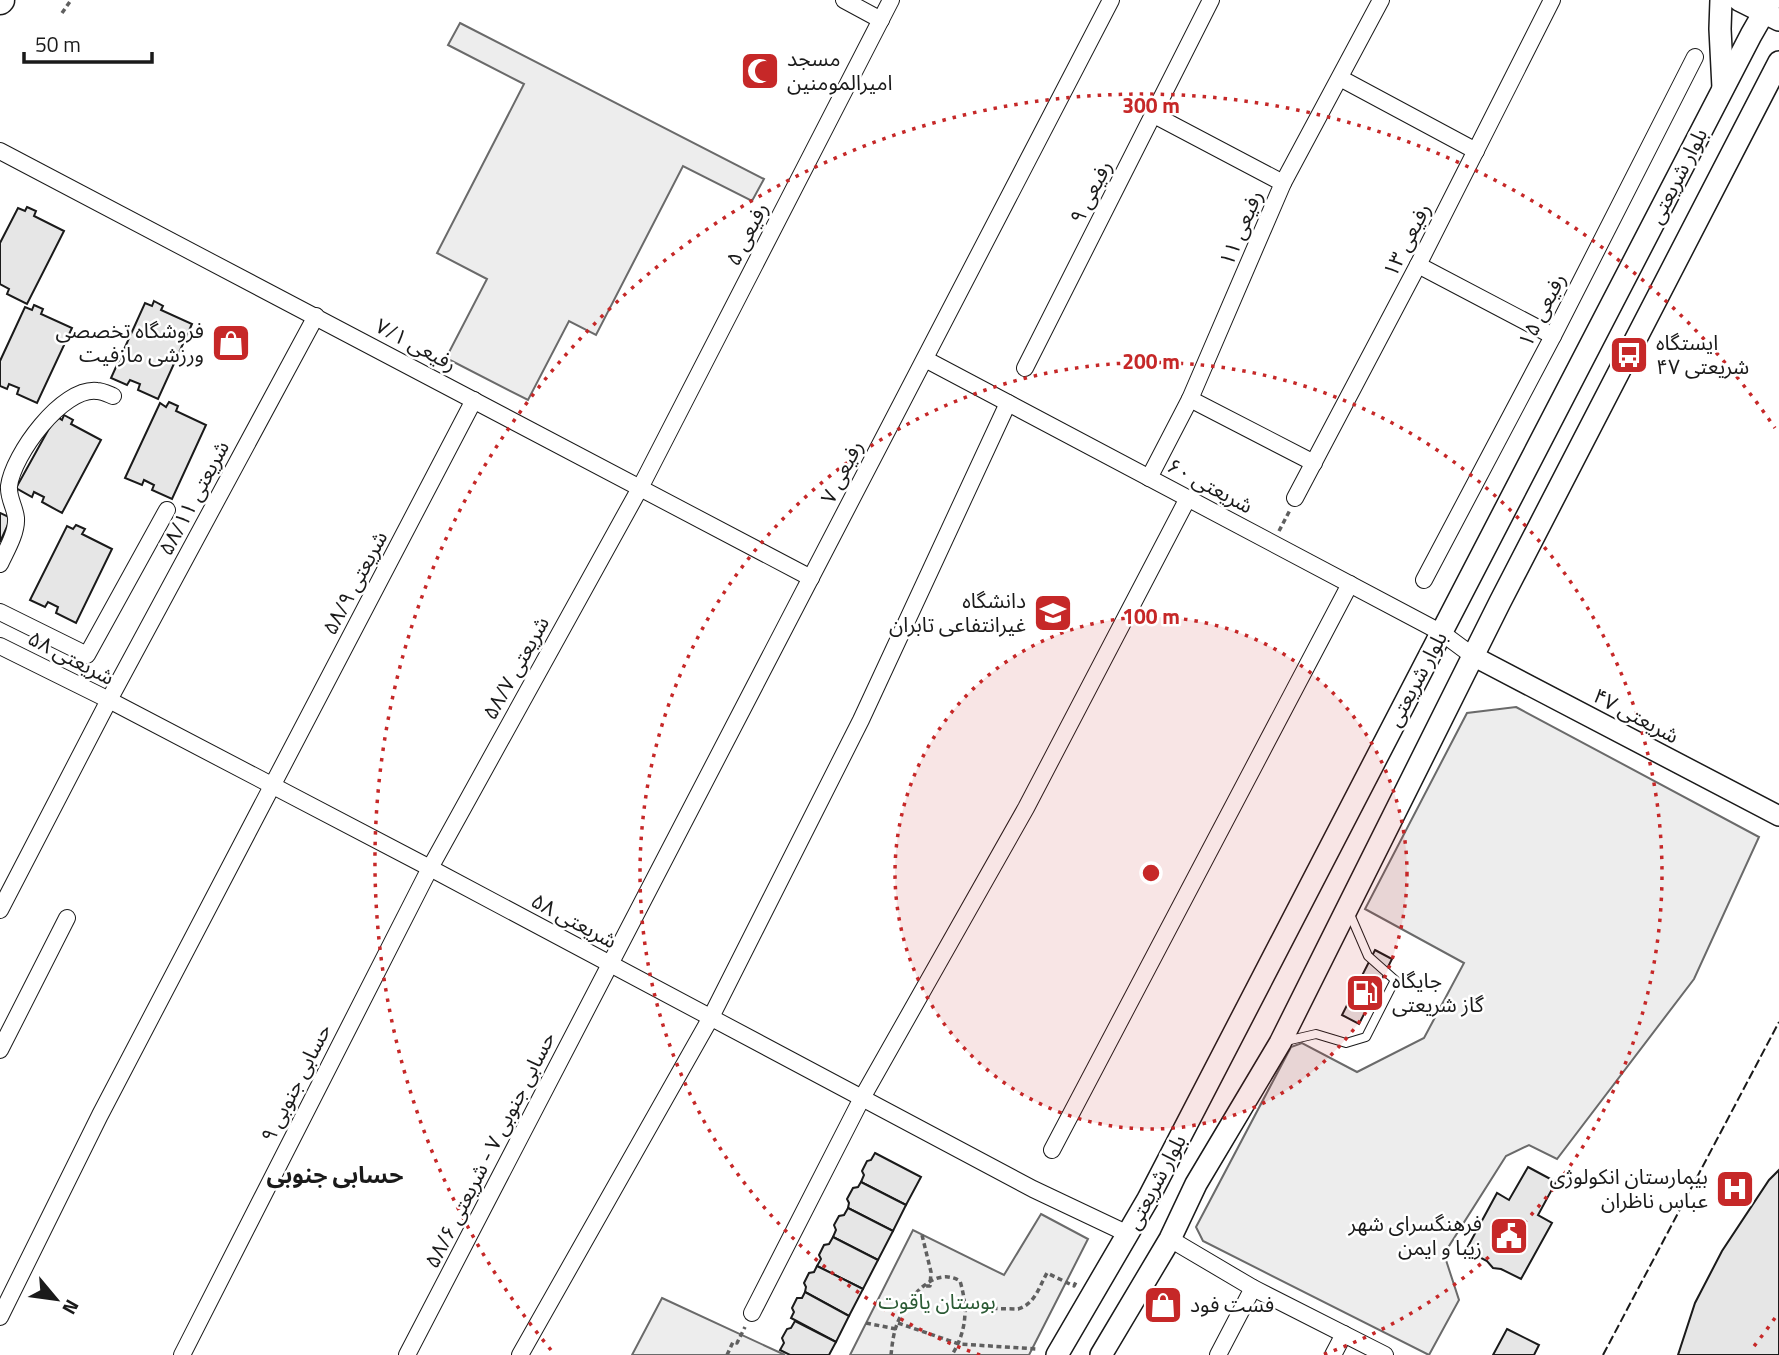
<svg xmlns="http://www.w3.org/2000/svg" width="1779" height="1355" font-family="'Titillium Web','Noto Sans Arabic',sans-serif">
<rect width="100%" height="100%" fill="#fff"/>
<g fill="#ededed" stroke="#6a6a6a" stroke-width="2">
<polygon points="460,23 764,179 752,201 683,166 596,335 569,321 528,400 446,358 487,279 437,253 524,84 448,45"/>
<polygon points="1516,707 1759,837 1694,979 1557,1159 1529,1145 1506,1156 1444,1254 1459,1300 1429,1355 1203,1241 1196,1227 1291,1047 1302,1043 1357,1072 1424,1038 1464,963 1365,909 1467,713"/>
<polygon points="1041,1214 1088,1239 1029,1355 850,1355 913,1230 1004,1275"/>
<polygon points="662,1298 785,1355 632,1355"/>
</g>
<g fill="#e6e6e6" stroke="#1a1a1a" stroke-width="2">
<polygon points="27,207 36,211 34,216 64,231 27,304 7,294 9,289 0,284 0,243 18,208 25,211"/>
<polygon points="154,301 163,306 161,310 192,324 158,399 138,390 140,384 130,380 127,385 111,378 145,303 152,306"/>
<polygon points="34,305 43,309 41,314 72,328 37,403 17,394 19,388 9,384 7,389 0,386 0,361 25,307 32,310"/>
<polygon points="169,402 178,406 176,411 206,425 172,499 152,490 154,485 144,480 142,485 125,478 160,403 166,407"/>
<polygon points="64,415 73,420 71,424 101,440 62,513 42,502 44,497 34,492 32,497 16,488 56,416 62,420"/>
<polygon points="0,513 11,518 0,542"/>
<polygon points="76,525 85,529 82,534 112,549 76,623 56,613 58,607 48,602 45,607 30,600 67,526 73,529"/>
<polygon points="1375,950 1392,959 1359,1024 1342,1015"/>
<polygon points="875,1153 921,1177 906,1205 861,1182 864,1175 862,1171 867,1161 871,1160"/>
<polygon points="1528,1167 1556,1182 1538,1215 1552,1223 1521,1279 1501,1269 1493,1268 1487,1261 1466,1250 1497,1193 1509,1200"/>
<polygon points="1779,1170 1779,1355 1678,1355 1695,1303 1722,1251 1769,1180"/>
<polygon points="861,1182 906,1205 893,1231 848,1208 849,1203 847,1199 853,1188 858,1187"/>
<polygon points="848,1208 893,1231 878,1260 833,1237 836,1230 834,1225 839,1216 844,1215"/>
<polygon points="833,1237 878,1260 863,1289 817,1266 821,1259 819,1255 824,1245 829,1244"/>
<polygon points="817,1266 863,1289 849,1316 805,1292 806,1287 804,1283 809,1273 814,1272"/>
<polygon points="805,1292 849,1316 836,1342 791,1318 794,1312 792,1308 797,1298 802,1298"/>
<polygon points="795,1321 836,1342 829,1355 790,1355 780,1350 784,1343 782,1338 787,1329 791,1328"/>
<polygon points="1507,1329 1539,1345 1534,1355 1493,1355"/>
</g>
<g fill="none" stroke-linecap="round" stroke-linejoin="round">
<g stroke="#1a1a1a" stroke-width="10">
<polyline id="service" points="1286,1041 1316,1034 1346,1043 1366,1037 1395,980 1368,956 1349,912"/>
</g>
<g stroke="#1a1a1a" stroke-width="18">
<g id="minor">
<polyline points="844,0 881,20"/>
<polyline points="1340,78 1476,151"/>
<polyline points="1154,115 1283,183"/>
<polyline points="0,151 811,578"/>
<polyline points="1418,265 1553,336"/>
<polyline points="925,359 1442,633 1473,656"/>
<polyline points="1025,368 1211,0"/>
<polyline points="1190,399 1314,463"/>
<polyline points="1149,478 1190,399 1283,183 1381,0"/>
<polyline points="1295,498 1418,265 1552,0"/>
<path d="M0 564C6 551 17 533 16 518 15 507 8 498 9 486 13 455 62 387 97 391 102 391 108 394 113 396"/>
<polyline points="1424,580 1553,336 1695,57"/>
<polyline points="0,612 87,655 167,510"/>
<polyline points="0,646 109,700 430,868 1033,1189 1128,1234"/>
<polyline points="0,910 109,700 316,316"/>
<polyline points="0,1050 67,918"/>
<polyline points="1052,1150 1350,584"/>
<polyline points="1170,1239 1253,1288 1385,1355"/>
<polyline points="752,1313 862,1098 1026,808 1188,498"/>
<polyline points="0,1317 100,1115 474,400"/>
<polyline points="182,1355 430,868 640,488 891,0"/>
<polyline points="407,1355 1111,0"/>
<polyline points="520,1355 710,1019 861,720 1008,403"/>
<polyline points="1218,1355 1253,1288"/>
<polyline points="1333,1355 1344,1334"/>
</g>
</g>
<g stroke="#1a1a1a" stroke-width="22">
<polyline id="tertiary" points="1473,656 1779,816"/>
</g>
<g stroke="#1a1a1a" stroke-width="24">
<g id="secondary">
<polyline points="1721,0 1720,29 1723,88"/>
<polyline points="1739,0 1779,20"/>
<polyline points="1057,1355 1148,1199 1751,35 1771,0"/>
<polyline points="1101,1355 1170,1239 1196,1184 1280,1043 1500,602 1779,62"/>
</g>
</g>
<g stroke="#1a1a1a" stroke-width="29">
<polyline id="trunk" points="0,1 1,0"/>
</g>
<g stroke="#5f5f5f" stroke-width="3.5" stroke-dasharray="5 3.5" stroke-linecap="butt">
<polyline points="62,13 71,0"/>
<polyline points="1279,531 1290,510"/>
<polyline points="922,1235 931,1272 930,1286 925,1286"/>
<path d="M967 1308 1018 1309C1035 1304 1039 1287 1047 1273L1074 1286 1076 1282"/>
<polyline points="866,1323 896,1329"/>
<polyline points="898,1323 959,1344 1037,1349"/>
<polyline points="727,1355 733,1342 737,1343 745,1327"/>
<path d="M891 1355C892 1346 893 1336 896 1327 904 1303 932 1264 960 1281 968 1308 967 1330 952 1355"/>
</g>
<use href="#service" stroke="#fff" stroke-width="8"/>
<use href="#minor" stroke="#fff" stroke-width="16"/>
<use href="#tertiary" stroke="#fff" stroke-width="19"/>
<use href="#secondary" stroke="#fff" stroke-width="21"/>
<use href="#trunk" stroke="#fff" stroke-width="26"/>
<polyline stroke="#1a1a1a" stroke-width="2" stroke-dasharray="9 3.5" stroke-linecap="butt" points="1603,1355 1779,1022"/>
</g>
<circle cx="1151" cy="873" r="256" fill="#c62828" fill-opacity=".12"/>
<g fill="none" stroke="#c62828" stroke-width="3.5" stroke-dasharray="3.5 7">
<circle cx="1151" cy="873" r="256"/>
<path d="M980 1355A511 511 0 1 1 1322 1355"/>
<path d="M1775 1318A767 767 0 0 1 1751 1350M551 1350A767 767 0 1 1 1775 428"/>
</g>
<defs>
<g id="mosque-square" transform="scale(2.0125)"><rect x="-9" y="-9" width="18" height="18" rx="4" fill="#c62828" stroke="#fff"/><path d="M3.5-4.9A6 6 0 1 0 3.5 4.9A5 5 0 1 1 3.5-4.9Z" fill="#fff"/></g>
<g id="shop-square" transform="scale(2.0125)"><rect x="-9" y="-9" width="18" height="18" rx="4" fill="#c62828" stroke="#fff"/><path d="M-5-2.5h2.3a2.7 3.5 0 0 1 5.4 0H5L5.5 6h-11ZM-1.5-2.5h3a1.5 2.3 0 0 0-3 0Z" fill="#fff"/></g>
<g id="bus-square" transform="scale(2.0125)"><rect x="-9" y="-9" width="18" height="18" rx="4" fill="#c62828" stroke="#fff"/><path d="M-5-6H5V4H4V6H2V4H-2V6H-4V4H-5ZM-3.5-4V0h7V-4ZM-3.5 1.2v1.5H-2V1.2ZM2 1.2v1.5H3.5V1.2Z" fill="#fff"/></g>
<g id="university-square" transform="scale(2.0125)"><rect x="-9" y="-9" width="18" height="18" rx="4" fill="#c62828" stroke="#fff"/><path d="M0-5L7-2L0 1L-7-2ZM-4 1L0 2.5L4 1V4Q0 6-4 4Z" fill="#fff"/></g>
<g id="fuel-square" transform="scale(2.0125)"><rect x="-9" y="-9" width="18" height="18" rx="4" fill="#c62828" stroke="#fff"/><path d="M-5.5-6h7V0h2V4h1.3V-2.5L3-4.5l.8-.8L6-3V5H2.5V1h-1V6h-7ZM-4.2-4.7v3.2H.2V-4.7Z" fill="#fff"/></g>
<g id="hospital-square" transform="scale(2.0125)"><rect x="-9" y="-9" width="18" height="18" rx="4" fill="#c62828" stroke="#fff"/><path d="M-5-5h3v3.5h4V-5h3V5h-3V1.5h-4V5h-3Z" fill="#fff"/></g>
<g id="civic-square" transform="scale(2.0125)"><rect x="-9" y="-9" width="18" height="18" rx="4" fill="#c62828" stroke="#fff"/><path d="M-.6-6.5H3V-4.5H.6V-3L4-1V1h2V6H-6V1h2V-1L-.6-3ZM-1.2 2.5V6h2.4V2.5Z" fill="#fff"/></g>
</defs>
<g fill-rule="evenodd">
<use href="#mosque-square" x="760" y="71"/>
<use href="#shop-square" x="231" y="343"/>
<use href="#bus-square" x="1629" y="355"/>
<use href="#university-square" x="1053" y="613"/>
<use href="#fuel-square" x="1365" y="993"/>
<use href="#hospital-square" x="1735" y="1189"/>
<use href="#civic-square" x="1509" y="1236"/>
<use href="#shop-square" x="1163" y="1305"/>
</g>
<g text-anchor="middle" stroke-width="5" stroke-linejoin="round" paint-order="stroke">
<g font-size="21" fill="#1a1a1a" stroke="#fff" text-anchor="start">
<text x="787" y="66">مسجد<tspan x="787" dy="24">امیرالمومنین</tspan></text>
<text x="204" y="338" text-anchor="end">فروشگاه تخصصی<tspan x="204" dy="24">ورزشی مازفیت</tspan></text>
<text x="1656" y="350">ایستگاه<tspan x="1656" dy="24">شریعتی ۴۷</tspan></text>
<text x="1026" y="608" text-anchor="end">دانشگاه<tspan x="1026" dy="24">غیرانتفاعی تابران</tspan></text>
<text x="1392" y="988">جایگاه<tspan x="1392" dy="24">گاز شریعتی</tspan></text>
<text x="1708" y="1184" text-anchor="end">بیمارستان انکولوژی<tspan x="1708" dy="24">عباس ناظران</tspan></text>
<text x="1482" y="1231" text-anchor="end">فرهنگسرای شهر<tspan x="1482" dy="24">زیبا و ایمن</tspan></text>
<text x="1190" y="1312">فست فود</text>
</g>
<g font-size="21" fill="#1a1a1a" stroke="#fff">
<text transform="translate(1678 176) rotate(-63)" y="7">بلوار شریعتی</text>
<text transform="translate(1091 192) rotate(-63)" y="7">رفیعی ۹</text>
<text transform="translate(1241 228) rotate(-67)" y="7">رفیعی ۱۱</text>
<text transform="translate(747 234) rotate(-63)" y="7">رفیعی ۵</text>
<text transform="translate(1407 240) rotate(-63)" y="7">رفیعی ۱۳</text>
<text transform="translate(1542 310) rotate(-63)" y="7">رفیعی ۱۵</text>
<text transform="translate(416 345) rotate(28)" y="7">رفیعی ۷/۱</text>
<text transform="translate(842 472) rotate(-63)" y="7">رفیعی ۷</text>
<text transform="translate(1210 486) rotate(28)" y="7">شریعتی ۶۰</text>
<text transform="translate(194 498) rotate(-62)" y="7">شریعتی ۵۸/۱۱</text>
<text transform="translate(355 583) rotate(-62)" y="7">شریعتی ۵۸/۹</text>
<text transform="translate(71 658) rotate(27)" y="7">شریعتی ۵۸</text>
<text transform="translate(516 668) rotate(-61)" y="7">شریعتی ۵۸/۷</text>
<text transform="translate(1417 679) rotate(-62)" y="7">بلوار شریعتی</text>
<text transform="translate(1636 716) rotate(28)" y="7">شریعتی ۴۷</text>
<text transform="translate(574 921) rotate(28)" y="7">شریعتی ۵۸</text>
<text transform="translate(296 1083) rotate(-63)" y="7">حسابی جنوبی ۹</text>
<text transform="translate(490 1150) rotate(-63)" y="7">حسابی جنوبی ۷ - شریعتی ۵۸/۶</text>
<text transform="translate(1156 1182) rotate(-62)" y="7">بلوار شریعتی</text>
</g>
<g font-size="21" fill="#2b5a34" stroke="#fff">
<text x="937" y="1309">بوستان یاقوت</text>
</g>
<g font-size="23" font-weight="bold" fill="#1a1a1a" stroke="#fff">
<text x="335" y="1183">حسابی جنوبی</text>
</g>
</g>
<circle cx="1151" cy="873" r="10" fill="#c62828" stroke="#fff" stroke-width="3.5"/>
<g font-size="21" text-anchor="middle" font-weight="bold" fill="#c62828" stroke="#fff" stroke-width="5" stroke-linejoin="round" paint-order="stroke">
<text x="1151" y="113">300 m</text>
<text x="1151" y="369">200 m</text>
<text x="1151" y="624">100 m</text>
</g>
<g transform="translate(56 1299) rotate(119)" stroke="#ffffff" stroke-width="5" paint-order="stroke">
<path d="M0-5L12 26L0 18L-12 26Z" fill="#1a1a1a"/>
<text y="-10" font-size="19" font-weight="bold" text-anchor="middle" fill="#1a1a1a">N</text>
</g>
<path d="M24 52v10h128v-10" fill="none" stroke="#1a1a1a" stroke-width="3.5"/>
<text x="35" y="52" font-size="21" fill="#1a1a1a" stroke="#ffffff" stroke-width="5" paint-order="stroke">50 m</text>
</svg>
